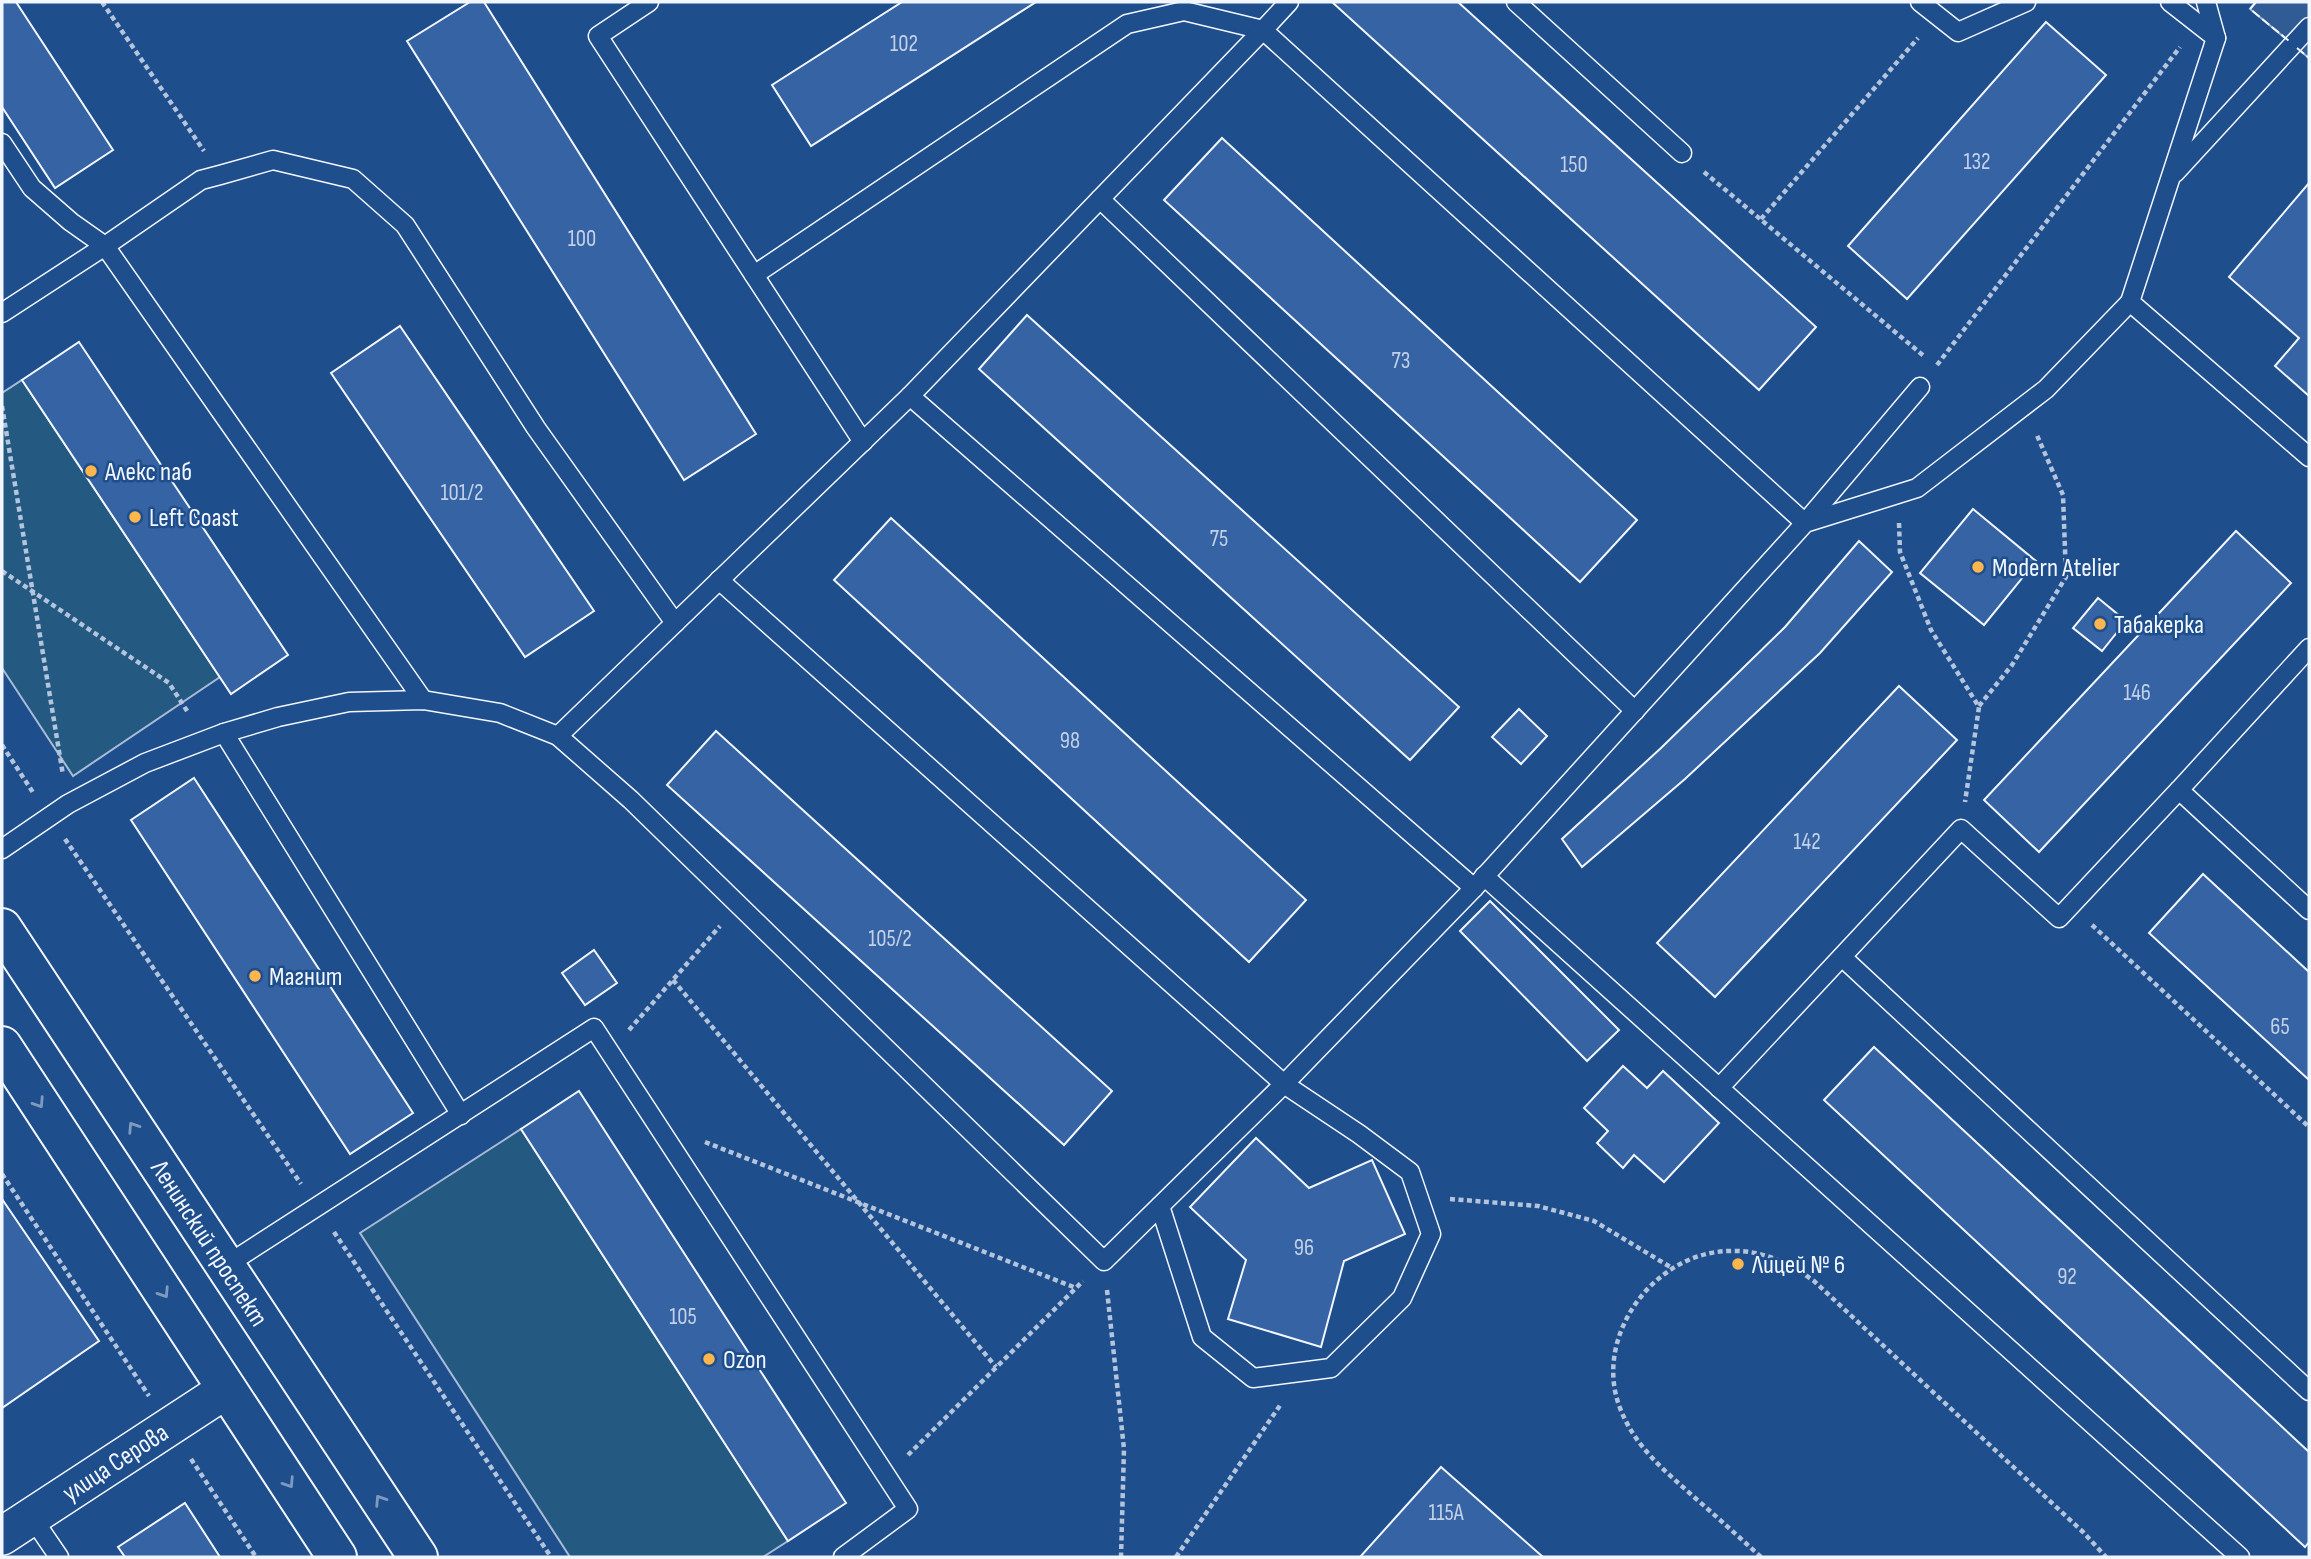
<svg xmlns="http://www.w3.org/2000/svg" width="2311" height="1559" font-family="'Sofia Sans Condensed',sans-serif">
<rect width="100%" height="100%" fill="#1f4e8c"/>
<g fill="#245a82" stroke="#a8bbd7" stroke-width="2">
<polygon points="22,380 220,677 73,776 2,668 2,393"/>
<polygon points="521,1129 788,1541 763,1557 570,1557 360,1233"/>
</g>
<polygon fill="#305b95" stroke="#a8bbd7" stroke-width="2" points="2256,2 2309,2 2309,58 2250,9"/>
<g fill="#3563a3" stroke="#f2f6ff" stroke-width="2">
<polygon points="2,2 16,2 113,150 55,188 2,107"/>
<polygon points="470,2 484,2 756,434 684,480 407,41"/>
<polygon points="902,2 1036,2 811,146 772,85"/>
<polygon points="1332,2 1458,2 1816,327 1759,390"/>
<polygon points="2046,22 2106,75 1907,299 1848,246"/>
<polygon points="1222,138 1637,520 1580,582 1164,200"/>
<polygon points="2309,183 2309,396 2275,366 2299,338 2229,277"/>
<polygon points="1027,315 1459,707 1410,760 979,369"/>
<polygon points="400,326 594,611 525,657 331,373"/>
<polygon points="79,342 288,655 231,694 22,380"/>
<polygon points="1973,509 2036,561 1984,625 1920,573"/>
<polygon points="891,518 1306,900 1249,962 834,580"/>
<polygon points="2236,531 2291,583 2039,852 1984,800"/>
<polygon points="1859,541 1892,572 1820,653 1685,779 1582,867 1562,839 1661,748 1785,627"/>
<polygon points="2098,598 2126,621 2102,651 2073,628"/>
<polygon points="1899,686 1957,740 1715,997 1657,943"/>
<polygon points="1519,709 1547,736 1521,764 1492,737"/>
<polygon points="716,731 1112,1091 1064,1145 667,785"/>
<polygon points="194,778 413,1113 350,1154 131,820"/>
<polygon points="2203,874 2309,972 2309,1080 2149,933"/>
<polygon points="1490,901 1619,1030 1587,1061 1460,931"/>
<polygon points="594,950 617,983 585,1005 562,973"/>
<polygon points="1874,1047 2309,1452 2309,1542 2305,1547 1824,1100"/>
<polygon points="1623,1066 1647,1088 1663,1071 1719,1123 1664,1182 1634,1155 1623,1168 1597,1143 1608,1131 1584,1108"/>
<polygon points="579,1091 846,1503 788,1541 521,1129"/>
<polygon points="1256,1138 1309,1188 1372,1160 1405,1234 1344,1261 1321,1347 1228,1319 1246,1260 1190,1207"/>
<polygon points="2,1199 99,1341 2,1408"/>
<polygon points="1441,1467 1543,1557 1360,1557"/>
<polygon points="185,1503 220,1557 125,1557 118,1547"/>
</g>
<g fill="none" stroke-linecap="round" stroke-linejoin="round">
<g stroke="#f2f6ff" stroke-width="21">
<g id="service">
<polyline points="649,2 598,36 863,442"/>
<polyline points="1516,2 1682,153"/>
<polyline points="1920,2 1958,32 2026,2"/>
<polyline points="2170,2 2216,38"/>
<polyline points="2206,2 2216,38 2130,302 2309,457"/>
<polyline points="2,143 32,188 71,222 105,246 201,180 220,175 273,160 353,179 405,225 536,428 675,623"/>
<polyline points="2175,173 2309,27"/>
<polyline points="1100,199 1635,711"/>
<polyline points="754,275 1127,24 1184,11 1263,30 1289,2"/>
<polyline points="2,313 105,246 423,700"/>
<polyline points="910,396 1474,888"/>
<polyline points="719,580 1284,1084 1359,1134 1410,1172 1431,1234 1402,1298 1331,1368 1253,1378 1202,1337 1160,1206"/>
<polyline points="2309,648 2179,790 2309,910"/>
<polyline points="224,733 461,1115"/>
<polyline points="558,736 910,396 1263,30 1805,523 1920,387"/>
<polyline points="2,849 68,804 145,763 224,733 278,717 349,702 423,700 500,713 558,736 631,800 1104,1261 1284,1084 1474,888 1805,523 1917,488 2046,389 2130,302"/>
<polyline points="1484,876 2240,1557"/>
<polyline points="1842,957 2309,1391"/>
<polyline points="1719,1088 1961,829 2059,918 2179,790"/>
<polyline points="225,1266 594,1028 908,1509 843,1557"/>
<polyline points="31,1516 59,1557"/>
</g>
</g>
<g stroke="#f2f6ff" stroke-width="40">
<polyline id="minor" points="2,1536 227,1389"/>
</g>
<g stroke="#f2f6ff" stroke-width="42">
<g id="primary">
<polyline points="2,928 418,1557"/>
<polyline points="2,1046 337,1557"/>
</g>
</g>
<g stroke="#b3c4dc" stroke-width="4.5" stroke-dasharray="5 3.5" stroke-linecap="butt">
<polyline points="102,2 204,151"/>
<polyline points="1704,172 1925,357"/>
<polyline points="1761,219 1918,38"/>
<polyline points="1937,365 2180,47"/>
<polyline points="2,406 63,775"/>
<polyline points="1899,523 1900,552 1931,630 1979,707 1965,802"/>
<polyline points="2,571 169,683 189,714"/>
<polyline points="1979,706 2012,665 2066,577 2063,495 2036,433"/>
<polyline points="2,745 34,794"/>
<polyline points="65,839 301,1184"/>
<polyline points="2092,925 2309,1127"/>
<polyline points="673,980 996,1367"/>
<polyline points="629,1030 720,926"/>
<polyline points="705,1142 1076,1288"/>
<polyline points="2,1174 149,1396"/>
<polyline points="1450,1199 1538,1206 1594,1221 1672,1268"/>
<polyline points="334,1232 551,1557"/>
<polyline points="1107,1290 1124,1449 1121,1557"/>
<polyline points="908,1455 1083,1281"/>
<polyline points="191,1459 256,1557"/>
<polyline points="1176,1557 1281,1404"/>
<path d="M1761 1557C1739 1537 1717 1517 1694 1497 1664 1470 1635 1447 1620 1408 1592 1336 1655 1251 1731 1251 1763 1250 1788 1263 1814 1281L2083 1532 2106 1557"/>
</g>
<use href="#service" stroke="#1f4e8c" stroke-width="18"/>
<use href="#minor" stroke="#1f4e8c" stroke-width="37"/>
<use href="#primary" stroke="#1f4e8c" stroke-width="38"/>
<g stroke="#f2f6ff" stroke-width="2" stroke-dasharray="9 3.5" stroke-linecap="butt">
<polyline points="2256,2 2250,9 2289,41"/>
<polyline points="2297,48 2309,58"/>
</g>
</g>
<defs><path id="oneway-chevron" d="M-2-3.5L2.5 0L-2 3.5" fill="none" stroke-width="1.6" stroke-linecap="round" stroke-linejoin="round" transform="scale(1.75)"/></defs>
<g stroke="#7e9ac0">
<use href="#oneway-chevron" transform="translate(39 1103) rotate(57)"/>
<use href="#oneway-chevron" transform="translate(133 1127) rotate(-123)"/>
<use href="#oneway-chevron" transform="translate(164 1293) rotate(57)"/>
<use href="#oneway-chevron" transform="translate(289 1483) rotate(57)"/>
<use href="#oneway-chevron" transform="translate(380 1500) rotate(-123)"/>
</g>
<g fill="#ffb74d" stroke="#1f4e8c" stroke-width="2.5">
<circle cx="91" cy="471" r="7"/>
<circle cx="135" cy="517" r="7"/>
<circle cx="1978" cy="567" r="7"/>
<circle cx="2100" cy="624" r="7"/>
<circle cx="255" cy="976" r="7"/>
<circle cx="1738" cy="1264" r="7"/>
<circle cx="709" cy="1359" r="7"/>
</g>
<g text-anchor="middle" stroke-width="5" stroke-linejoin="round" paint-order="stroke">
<g font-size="23" fill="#c3d1e8">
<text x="904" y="51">102</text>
<text x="1977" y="169">132</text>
<text x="1574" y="172">150</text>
<text x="582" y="246">100</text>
<text x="1401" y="368">73</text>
<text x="462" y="500">101/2</text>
<text x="1219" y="546">75</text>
<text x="2137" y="700">146</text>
<text x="1070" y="748">98</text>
<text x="1807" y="849">142</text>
<text x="890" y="946">105/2</text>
<text x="2280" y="1034">65</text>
<text x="1304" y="1255">96</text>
<text x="2067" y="1284">92</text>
<text x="683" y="1324">105</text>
<text x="1446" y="1520">115А</text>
</g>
<g font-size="26" fill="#f2f6ff" stroke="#1f4e8c" text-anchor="start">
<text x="105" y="480">Алекс паб</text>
<text x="149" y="526">Left Coast</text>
<text x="1992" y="576">Modern Atelier</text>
<text x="2114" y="633">Табакерка</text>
<text x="269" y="985">Магнит</text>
<text x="1752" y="1273">Лицей № 6</text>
<text x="723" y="1368">Ozon</text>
</g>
<g font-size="26" fill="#f2f6ff" stroke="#1f4e8c">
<text transform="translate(210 1243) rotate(57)" y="9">Ленинский проспект</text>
<text transform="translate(115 1462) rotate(-33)" y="9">улица Серова</text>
</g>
</g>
<rect width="2311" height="1559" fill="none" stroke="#f2f6ff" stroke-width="7"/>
</svg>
